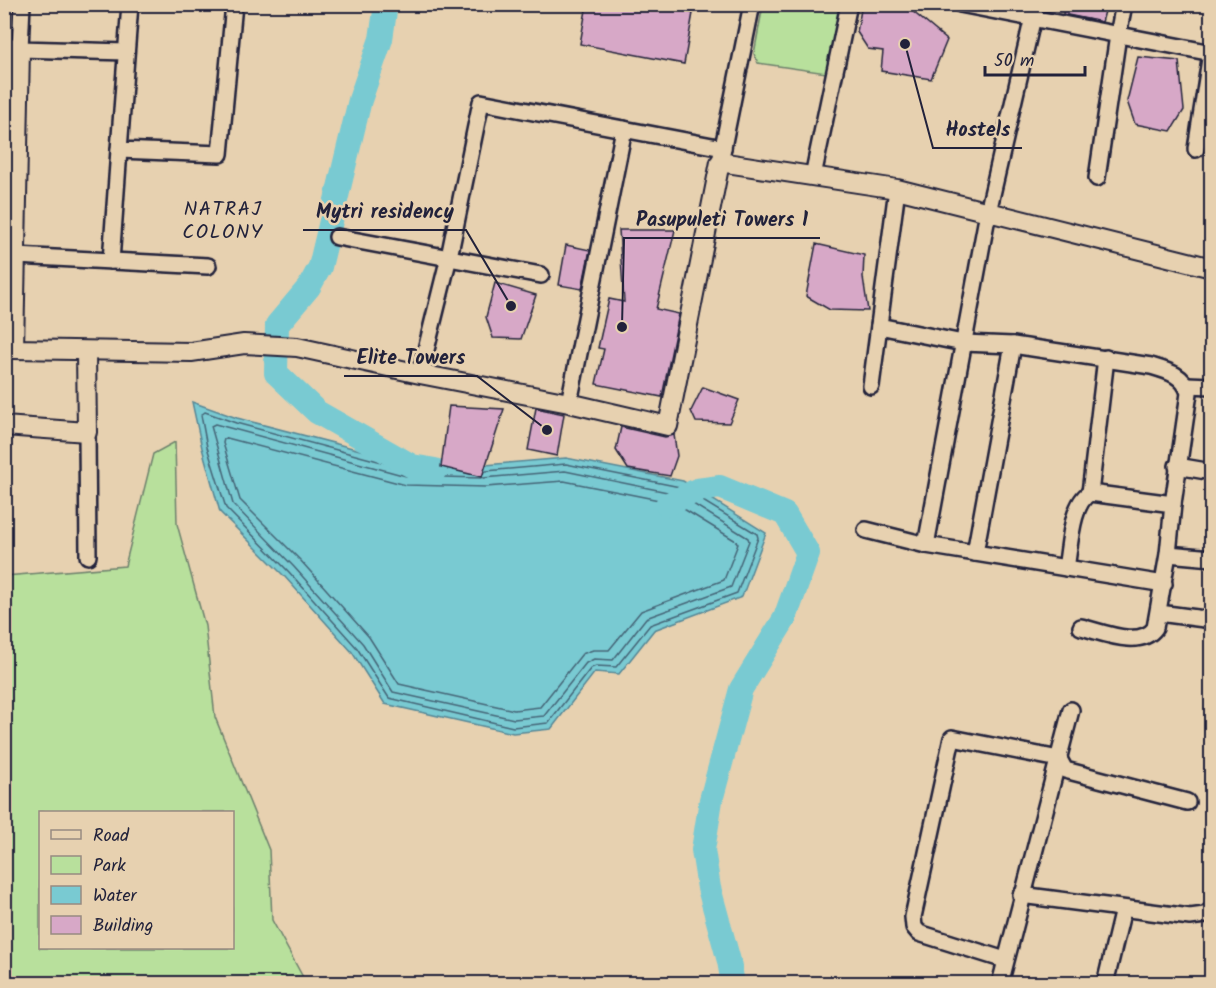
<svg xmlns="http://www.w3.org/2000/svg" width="1216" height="988" font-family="Kalam,sans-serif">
<rect width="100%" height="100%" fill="#e7d1b0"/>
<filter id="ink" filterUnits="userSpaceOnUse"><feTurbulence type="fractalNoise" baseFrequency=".0167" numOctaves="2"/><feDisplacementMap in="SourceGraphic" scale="12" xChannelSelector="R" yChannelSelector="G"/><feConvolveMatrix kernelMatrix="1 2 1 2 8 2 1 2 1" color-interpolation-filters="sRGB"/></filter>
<g filter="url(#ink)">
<g fill="#b8e09c" stroke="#6d816c" stroke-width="1.5" fill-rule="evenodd">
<polygon points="763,5 843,5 836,39 826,73 758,63 754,54"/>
<path d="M175 442 177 524 205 626 215 717 269 850 272 920 305 981 303 984 5 983V576L125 566 153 454ZM40 812H232V948H40Z"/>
</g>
<polygon fill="#79cad2" stroke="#568796" stroke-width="1.5" points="192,402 237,418 410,463 485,465 566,458 683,481 766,533 742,597 654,630 619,674 595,672 551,729 513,733 385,704 352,652 285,577 220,512 202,448"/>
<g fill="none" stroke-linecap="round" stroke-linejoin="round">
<g stroke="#456577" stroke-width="1.5">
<polygon points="227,438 406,485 486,487 564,481 674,503 736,541 738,544 724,580 641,611 609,650 593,650 582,654 540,707 514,710 399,684 369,637 301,561 240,500 223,443 224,439"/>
<polyline points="447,470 408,469 236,423 205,412 201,415 207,447 226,508 289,572 357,648 389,698 513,727 548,723 591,668 596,666 616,667 650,625 737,593 758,538 757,534 680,487 566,464 486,471"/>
<polyline points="481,478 406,476 215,424 211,426 233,504 294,567 363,644 393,692 514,719 544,716 586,663 594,659 613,660 646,618 731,587 749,541 748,538 677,494 565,471 483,478"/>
</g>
<g stroke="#79cad2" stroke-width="24">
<polyline points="386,4 381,39 360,100 320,267 309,287 277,325 276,373 317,412 412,466 435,470"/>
<polyline points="667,505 697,490 720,487 785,514 808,553 785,618 741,689 711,800 703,850 709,888 729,961 733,984"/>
</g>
</g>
<g fill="#d7a8c7" stroke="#22223b" stroke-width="1.5">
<polygon points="587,4 647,4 693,13 684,64 580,44"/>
<polygon points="862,4 906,6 947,40 931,79 881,71 883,51 868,49 857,32"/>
<polygon points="1064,4 1107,4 1102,22 1063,14"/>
<polygon points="1138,57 1179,61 1184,110 1171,131 1135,124 1127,101"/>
<polygon points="4,71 8,72 7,149 4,149"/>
<polygon points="619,230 675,230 656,309 679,314 662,397 596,384 604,349 598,348 609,299 624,302"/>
<polygon points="816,244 864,255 863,277 868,311 830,310 806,296"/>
<polygon points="566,245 590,250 582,289 559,285"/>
<polygon points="495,283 536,295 521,339 493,338 486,317"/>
<polygon points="703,387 739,400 729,423 696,422 691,411"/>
<polygon points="449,406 504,409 482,477 441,467"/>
<polygon points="536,408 564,414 557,456 528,450"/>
<polygon points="621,427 665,437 674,435 677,456 670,476 628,469 616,450"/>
</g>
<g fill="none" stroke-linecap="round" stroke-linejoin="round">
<g stroke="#22223b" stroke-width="20">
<g id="minor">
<polyline points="22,4 20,49 126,52"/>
<polyline points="130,4 119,150 220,154 234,4"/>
<polyline points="960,4 1212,53"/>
<polyline points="1196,149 1211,53"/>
<polyline points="721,157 752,4"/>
<polyline points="813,176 849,4"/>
<polyline points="1097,178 1118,35 1124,4"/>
<polyline points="337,237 541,275"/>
<polyline points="16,256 208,266"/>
<polyline points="111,261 119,150"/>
<path d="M879 326 963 343 1013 345 1151 366C1168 371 1184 375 1189 393L1173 504"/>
<polyline points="420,374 449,257 481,102 723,148"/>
<polyline points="1187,385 1212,386"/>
<polyline points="871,386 897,189"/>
<polyline points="569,403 624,129"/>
<polyline points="87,432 88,556"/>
<polyline points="1177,466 1212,472"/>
<polyline points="1090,493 1106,358"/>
<polyline points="866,530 926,545 1164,584"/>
<polyline points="926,545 988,212 1036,4"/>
<polyline points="975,553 1013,345"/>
<polyline points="1168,554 1212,558"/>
<path d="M1066 568C1070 547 1071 503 1090 493L1173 504 1168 554 1155 628C1140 649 1102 632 1081 627"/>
<polyline points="1159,613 1212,620"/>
<polyline points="1059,759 1065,770 1187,802"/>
<polyline points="1021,895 1190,917 1205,915 1212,910"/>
<polyline points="1005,960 919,933 914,927 913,917 952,738 1059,759"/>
<polyline points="1000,984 1071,710"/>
<polyline points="1105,984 1123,909"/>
</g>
</g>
<g stroke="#22223b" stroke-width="22">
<g id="tertiary">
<polyline points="4,48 20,49 14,349 191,352 244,344 297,347 420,374 569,403 668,426 720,162 897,189 1212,268"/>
<polyline points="4,426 87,432 86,351"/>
</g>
</g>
<use href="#minor" stroke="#e7d1b0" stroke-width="15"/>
<use href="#tertiary" stroke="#e7d1b0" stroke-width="18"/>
</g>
</g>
<g text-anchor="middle" stroke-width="5" stroke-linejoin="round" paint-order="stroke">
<g font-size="20" letter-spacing="1.5" fill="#22223b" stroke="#e7d1b0">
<text x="223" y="215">NATRAJ<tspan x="223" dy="23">COLONY</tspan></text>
</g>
</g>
<path fill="none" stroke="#22223b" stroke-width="2" d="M905 44L933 148H1022M511 306L466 230H303M622 327L624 238H820M547 430L477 376H344"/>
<g fill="#22223b" stroke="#e7d1b0" stroke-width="2">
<circle cx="905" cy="44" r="6"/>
<circle cx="511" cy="306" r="6"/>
<circle cx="622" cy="327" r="6"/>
<circle cx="547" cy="430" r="6"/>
</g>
<g font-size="20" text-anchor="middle" font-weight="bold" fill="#22223b" stroke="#e7d1b0" stroke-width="5" stroke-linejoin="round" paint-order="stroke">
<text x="978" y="136">Hostels</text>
<text x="385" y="218">Mytri residency</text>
<text x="722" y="226">Pasupuleti Towers 1</text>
<text x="411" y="364">Elite Towers</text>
</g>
<rect width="1216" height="988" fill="none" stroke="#e7d1b0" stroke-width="24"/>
<rect x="12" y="12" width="1192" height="964" fill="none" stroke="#22223b" stroke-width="2" filter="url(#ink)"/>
<rect x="39" y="811" width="195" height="138" fill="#e7d1b0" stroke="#988b81" stroke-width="1.5"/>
<rect x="51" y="830" width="30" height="9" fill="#e7d1b0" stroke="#988b81" stroke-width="1.5"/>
<text x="93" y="841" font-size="18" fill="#22223b">Road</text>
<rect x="51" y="856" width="30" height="18" fill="#b8e09c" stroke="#988b81" stroke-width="1.5"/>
<text x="93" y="871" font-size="18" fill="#22223b">Park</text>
<rect x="51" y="886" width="30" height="18" fill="#79cad2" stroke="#988b81" stroke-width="1.5"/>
<text x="93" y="901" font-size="18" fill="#22223b">Water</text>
<rect x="51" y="916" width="30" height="18" fill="#d7a8c7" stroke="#988b81" stroke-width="1.5"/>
<text x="93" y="931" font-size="18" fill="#22223b">Building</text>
<path d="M985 66v9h100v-9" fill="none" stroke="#22223b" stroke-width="3"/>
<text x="994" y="66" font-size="18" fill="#22223b" stroke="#e7d1b0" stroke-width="4.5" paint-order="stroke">50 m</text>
</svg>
